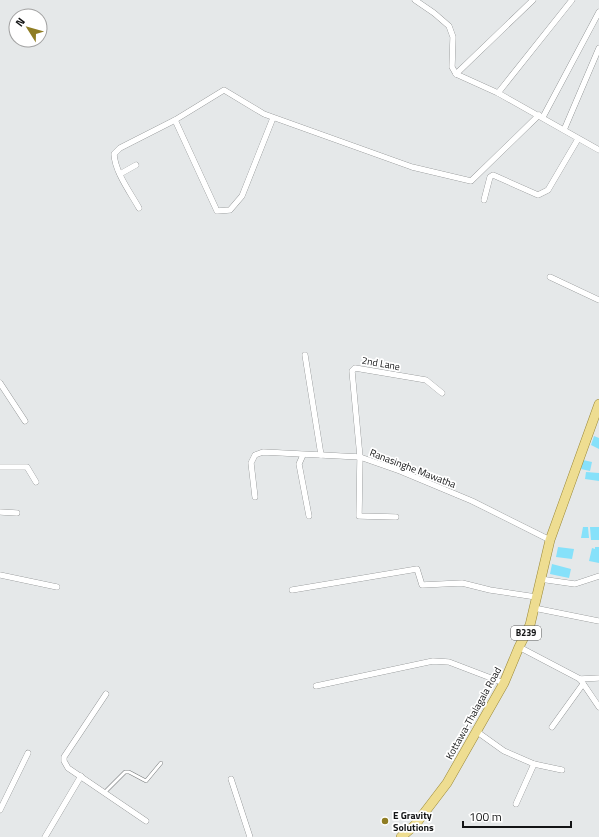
<svg xmlns="http://www.w3.org/2000/svg" width="599" height="837" font-family="'Titillium Web',sans-serif">
<rect width="100%" height="100%" fill="#e5e8e9"/>
<g fill="#86e1fa">
<polygon points="594,436 599,438 599,449 591,445"/>
<polygon points="583,460 592,462 590,471 581,469"/>
<polygon points="586,472 599,473 599,481 585,479"/>
<polygon points="583,527 588,527 589,538 581,538"/>
<polygon points="590,527 599,527 599,540 591,540"/>
<polygon points="558,547 574,549 572,559 556,557"/>
<polygon points="595,547 599,547 599,563 589,561 592,548 595,549"/>
<polygon points="552,564 571,569 569,578 550,574"/>
</g>
<g fill="none" stroke-linecap="round" stroke-linejoin="round">
<g stroke="#777a7b" stroke-width="4">
<polyline id="service" points="105,792 125,772 129,772 146,781 161,763"/>
</g>
<g stroke="#777a7b" stroke-width="6">
<g id="minor">
<polyline points="415,0 434,13 449,26 453,37 452,67 456,74 498,93 599,150"/>
<polyline points="456,74 533,0"/>
<polyline points="498,93 572,0"/>
<polyline points="543,117 599,12"/>
<polyline points="175,120 217,211 230,210 242,196 273,118"/>
<polyline points="564,130 599,48"/>
<polyline points="120,174 136,165"/>
<polyline points="484,200 490,177 493,175 538,195 548,190 578,139"/>
<path d="M139 208C130 192 115 172 114 154L120 148 175 120 224 90 264 114 412 167 471 181 539 115"/>
<polyline points="550,277 599,300"/>
<polyline points="305,355 321,455"/>
<polyline points="0,383 25,421"/>
<polyline points="303,455 299,464 309,516"/>
<polyline points="0,467 27,467 36,482"/>
<polyline points="255,497 251,463 255,455 263,452 360,457 400,471 472,501 550,540"/>
<polyline points="0,512 17,513"/>
<polyline points="396,517 359,516 360,457 352,371 355,368 426,380 442,393"/>
<polyline points="0,575 57,587"/>
<polyline points="540,579 575,584 599,576"/>
<polyline points="292,590 417,569 422,585 462,583 490,590 536,597"/>
<polyline points="534,608 599,621"/>
<polyline points="519,647 580,679 599,707"/>
<polyline points="580,679 599,678"/>
<polyline points="316,686 433,661 449,662 504,683"/>
<polyline points="106,694 64,757 64,761 68,768 146,821"/>
<polyline points="552,727 583,684"/>
<polyline points="476,731 504,751 534,764 562,770"/>
<polyline points="231,779 250,837"/>
<polyline points="516,804 534,764"/>
<polyline points="0,810 28,753"/>
<polyline points="45,837 81,776"/>
</g>
</g>
<g stroke="#9a8836" stroke-width="10">
<polyline id="primary" points="401,837 415,825 447,783 504,683 519,647 530,625 550,540 599,404"/>
</g>
<use href="#service" stroke="#fff" stroke-width="3"/>
<use href="#minor" stroke="#fff" stroke-width="5.5"/>
<use href="#primary" stroke="#eedd91" stroke-width="9"/>
</g>
<circle fill="#8f7d23" stroke="#fff" stroke-width="1.5" cx="385" cy="821" r="4"/>
<g text-anchor="middle" stroke-width="3.5" stroke-linejoin="round" paint-order="stroke">
<rect fill="#fff" stroke="#5a5a5b" stroke-width="1" x="511" y="626" width="30" height="14" rx="3"/>
<g font-size="9" font-weight="bold" fill="#131415">
<text x="526" y="636">B239</text>
</g>
<g font-size="10" fill="#131415" stroke="#fff">
<text transform="translate(381 363) rotate(10)" y="4">2nd Lane</text>
<text transform="translate(413 468) rotate(21)" y="4">Ranasinghe Mawatha</text>
<text transform="translate(473 713) rotate(-61)" y="4">Kottawa-Thalagala Road</text>
</g>
<g font-size="10" font-weight="bold" fill="#131415" stroke="#fff" text-anchor="start">
<text x="393" y="819">E Gravity<tspan x="393" dy="12">Solutions</tspan></text>
</g>
</g>
<g transform="translate(28 28) rotate(307)"><circle r="19" fill="#ffffff" stroke="#a1a1a1"/>
<path d="M0-3L7 15L0 10L-7 15Z" fill="#8f7d23"/>
<text y="-6" font-size="11" font-weight="bold" text-anchor="middle" fill="#131415">N</text>
</g>
<path d="M463 821v6h108v-6" fill="none" stroke="#131415" stroke-width="2"/>
<text x="469" y="821" font-size="12" fill="#131415" stroke="#ffffff" stroke-width="3" paint-order="stroke">100 m</text>
</svg>
